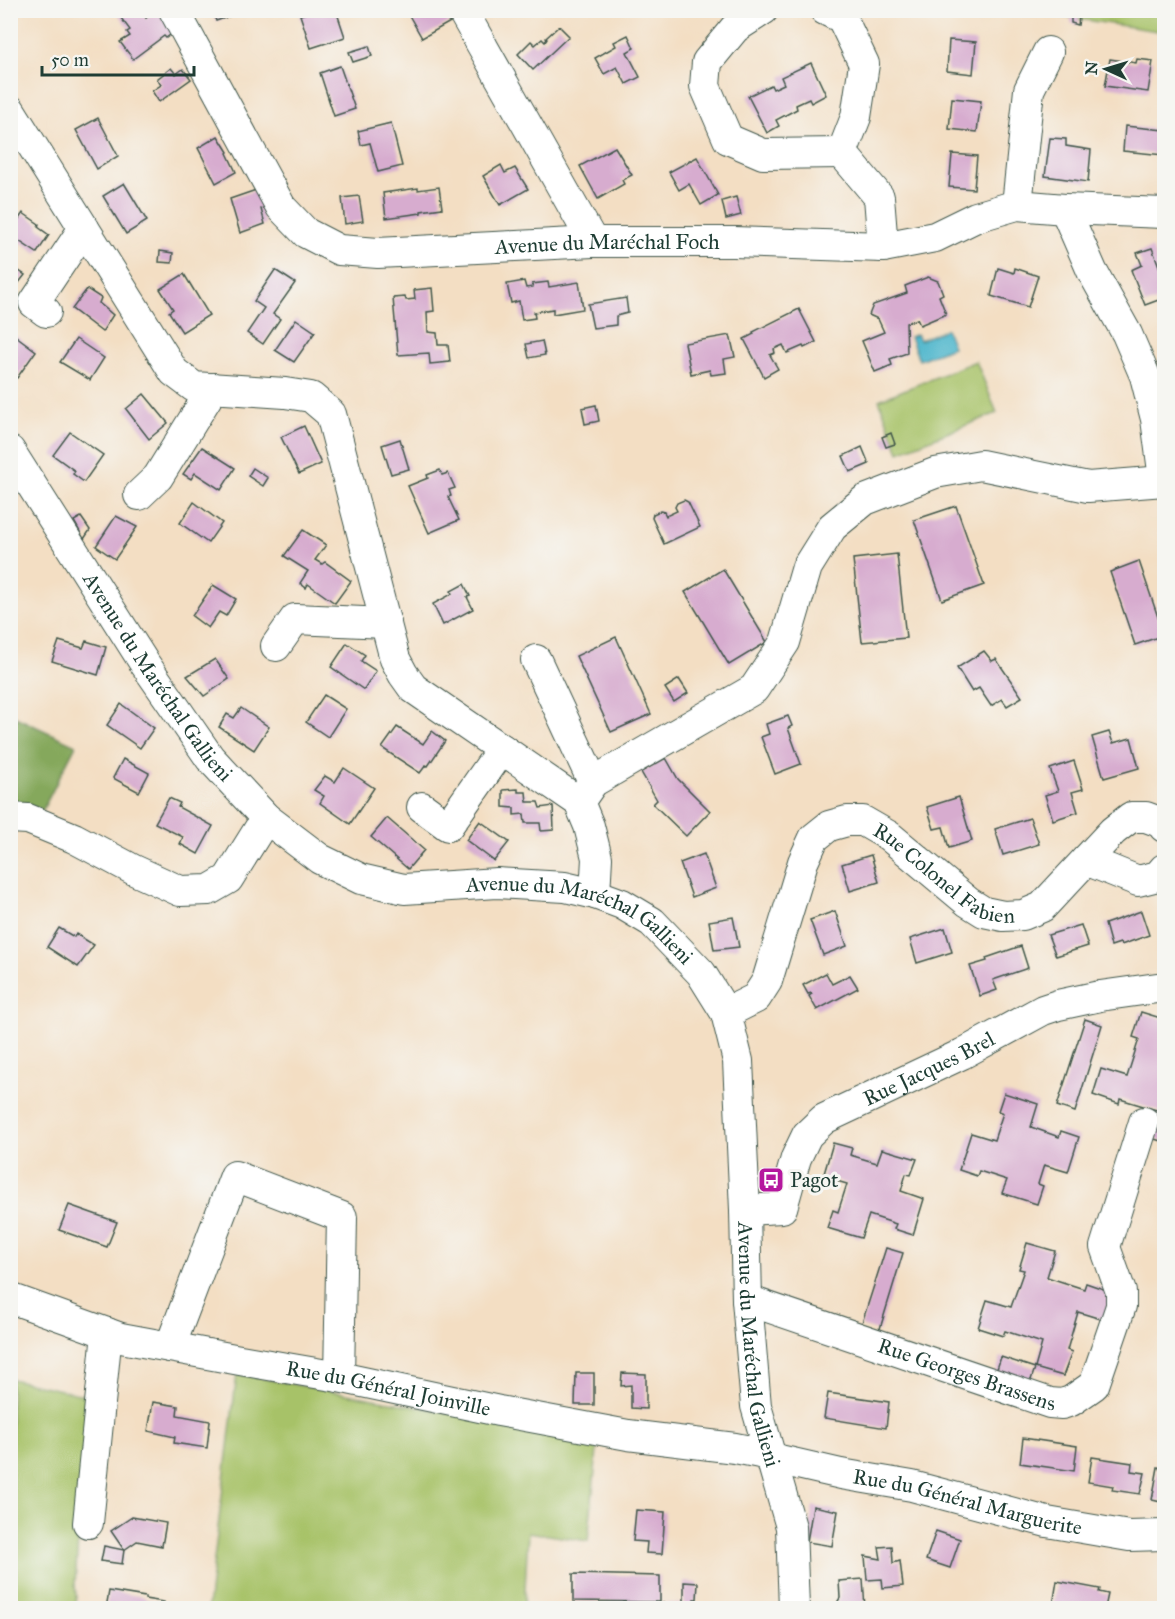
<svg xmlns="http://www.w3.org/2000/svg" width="1175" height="1619" font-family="'IM FELL Great Primer',serif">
<rect width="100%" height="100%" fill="#f6f6f2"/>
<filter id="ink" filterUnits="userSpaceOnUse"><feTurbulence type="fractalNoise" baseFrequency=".0167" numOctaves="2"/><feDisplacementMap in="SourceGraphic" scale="12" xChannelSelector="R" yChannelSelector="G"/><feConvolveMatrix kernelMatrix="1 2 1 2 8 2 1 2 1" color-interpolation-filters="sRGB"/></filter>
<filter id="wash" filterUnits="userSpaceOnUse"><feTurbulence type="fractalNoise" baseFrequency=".008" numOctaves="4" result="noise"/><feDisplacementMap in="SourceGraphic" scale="24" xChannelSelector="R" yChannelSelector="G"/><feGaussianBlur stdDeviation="1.35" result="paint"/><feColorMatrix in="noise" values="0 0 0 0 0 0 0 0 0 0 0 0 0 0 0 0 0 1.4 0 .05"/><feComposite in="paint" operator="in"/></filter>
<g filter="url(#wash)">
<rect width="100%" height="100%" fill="#f3dec3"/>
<g fill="#a7c268" stroke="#63804e" stroke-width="1.5">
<polygon points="1032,10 1164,11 1164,32 1032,12"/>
<polygon points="976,361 997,413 899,452 879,400"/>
<polygon points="237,1374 598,1440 588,1541 528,1532 524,1608 208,1608"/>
<polygon points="11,1379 88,1396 75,1584 77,1608 11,1608"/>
</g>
<polygon fill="#85a85c" stroke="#527248" stroke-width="1.5" points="11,715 76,745 40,815 11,805"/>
<polygon fill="#4eb6cc" stroke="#367a80" stroke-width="1.5" points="946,329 953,347 919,360 910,337 917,334 920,340"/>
<g id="blocks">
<g fill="#d7accf">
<polygon points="115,10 141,10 146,18 155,10 160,10 174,32 166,38 164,36 133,59 120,42 130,36 127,32 130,30"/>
<polygon points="212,10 244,10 245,11 216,21"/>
<polygon points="315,10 336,10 345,37 311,48 300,15"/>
<polygon points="406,10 453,10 452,21 422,38"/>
<polygon points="1071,10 1080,10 1078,25 1071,23"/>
<polygon points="559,26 569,36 533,70 518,54 531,41 535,45 542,39 545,42 547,39 546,38"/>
<polygon points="628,35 634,48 627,52 640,77 626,84 617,67 604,74 595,58 616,46 614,42"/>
<polygon points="949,40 976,42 973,74 947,71"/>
<polygon points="369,46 372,56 353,62 349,52"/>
<polygon points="1110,59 1136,63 1137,59 1153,61 1148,92 1105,86"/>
<polygon points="811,63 826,95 811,103 809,99 796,105 797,109 776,120 779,126 767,133 748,96 771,85 773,89 784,84 781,77"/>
<polygon points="340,66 355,109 334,116 320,73"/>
<polygon points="171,68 176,74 183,69 191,79 159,102 152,91 161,85 157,79"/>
<polygon points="952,98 981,101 977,132 949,129"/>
<polygon points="98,118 118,156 97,169 76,130"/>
<polygon points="391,123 402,166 378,172 370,143 361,145 358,131"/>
<polygon points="1125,126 1164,130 1164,155 1123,151"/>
<polygon points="218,136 228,152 227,153 236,172 216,183 198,148"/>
<polygon points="1050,138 1066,139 1066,146 1091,150 1088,182 1045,176"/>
<polygon points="615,147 632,175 622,180 624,184 598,199 580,166"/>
<polygon points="952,154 977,156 974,189 949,187"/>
<polygon points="697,157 718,195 701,205 689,184 679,190 669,172"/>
<polygon points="501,165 505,173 515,168 528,189 500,205 483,176"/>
<polygon points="124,183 147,221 126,234 103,196"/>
<polygon points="439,187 442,208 421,211 421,213 386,218 383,193 418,188 418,190"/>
<polygon points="259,189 265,207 261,209 265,224 240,233 230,199"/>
<polygon points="359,196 363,221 345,224 342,198"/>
<polygon points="736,197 741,215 726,219 722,201"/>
<polygon points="23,213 39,224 38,227 49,235 37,253 10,235 10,231"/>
<polygon points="1152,248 1164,279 1164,298 1145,305 1131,270 1142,265 1137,253"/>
<polygon points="160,251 173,253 172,263 159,262"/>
<polygon points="10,265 25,275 10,294"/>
<polygon points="998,268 1014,273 1015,268 1038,276 1028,307 991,296"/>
<polygon points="275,270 295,283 273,314 280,319 263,344 247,333 264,308 254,301"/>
<polygon points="184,274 209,315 182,332 169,312 173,309 160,289"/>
<polygon points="928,277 938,281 943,294 939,296 946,314 920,325 917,319 906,323 907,353 890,359 892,365 875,372 862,341 884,332 878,319 869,315 873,305 907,293 905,286"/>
<polygon points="524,281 526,288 533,287 532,284 548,282 549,287 579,282 583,309 553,314 553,309 534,312 535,318 522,320 519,301 511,303 507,284"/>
<polygon points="432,288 434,311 427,312 428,332 437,333 438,345 448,345 450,362 430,364 429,353 398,355 393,298 405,297 406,300 415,299 414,290"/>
<polygon points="87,289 101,298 99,303 113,315 102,332 72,309"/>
<polygon points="626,298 628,313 616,316 616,325 593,328 588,304"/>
<polygon points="799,309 816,342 804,348 803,346 787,353 783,345 774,349 775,353 770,355 778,369 764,377 744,339 754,334 753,332"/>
<polygon points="296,319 315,332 294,362 275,350"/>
<polygon points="730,335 735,357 724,359 726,373 711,375 710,370 691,374 685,343"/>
<polygon points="16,336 36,351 17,378 10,373 10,343"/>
<polygon points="76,339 104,358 90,380 60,362"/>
<polygon points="542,341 545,355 529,358 526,344"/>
<polygon points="144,394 168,423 149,439 126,409"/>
<polygon points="596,405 599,421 585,424 582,408"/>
<polygon points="304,426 321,464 299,474 281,437"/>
<polygon points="70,432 103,455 84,482 73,474 75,471 53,455"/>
<polygon points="891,433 895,444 886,447 882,437"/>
<polygon points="400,439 409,469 391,474 382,445"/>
<polygon points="202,447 235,468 221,490 195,473 191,479 183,474"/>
<polygon points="862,447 869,464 850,472 843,456"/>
<polygon points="253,468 268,478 263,486 248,476"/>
<polygon points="440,470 442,475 448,473 455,488 449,490 451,496 448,497 459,520 429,533 408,486 428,478 427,475"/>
<polygon points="684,500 688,502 700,527 664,544 652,518 653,514 660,511 664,512 666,516 677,511 675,507 677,503"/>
<polygon points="194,502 222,523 208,543 180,523"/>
<polygon points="956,506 984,585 942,600 914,520"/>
<polygon points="116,516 137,527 115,559 96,546"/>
<polygon points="81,517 90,530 84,539 74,521"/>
<polygon points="303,530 326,545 315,560 322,564 325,562 351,581 335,603 308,584 306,588 300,583 308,571 284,556"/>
<polygon points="897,554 906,638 862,642 853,559"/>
<polygon points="1139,561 1164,635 1135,645 1110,572"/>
<polygon points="723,569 767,642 729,665 685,592"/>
<polygon points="464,584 470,596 467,597 473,609 443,625 433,604 452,594 451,591"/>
<polygon points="213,585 236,599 226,616 219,612 208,628 192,616"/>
<polygon points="616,637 651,714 611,732 576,656"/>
<polygon points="59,641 83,648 86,641 106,647 98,675 52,661"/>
<polygon points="347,643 365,655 361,661 376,671 364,690 331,667"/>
<polygon points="984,651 992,661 996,659 1022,697 1007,706 1002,699 991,706 979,688 972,692 957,668"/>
<polygon points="215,659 229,679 204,696 187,676"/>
<polygon points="679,679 688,693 674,702 665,688"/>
<polygon points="324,695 346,709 328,737 306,722"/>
<polygon points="121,704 154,728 140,748 107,725"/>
<polygon points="241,708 269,727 254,750 219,727 227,714 234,718"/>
<polygon points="788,716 792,726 788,728 801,764 775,774 761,737 769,734 766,724"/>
<polygon points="397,727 423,744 432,731 445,741 428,766 426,765 420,773 382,748"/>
<polygon points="1109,732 1113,743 1131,738 1139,768 1104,778 1092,737"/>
<polygon points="666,758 678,779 710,811 686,836 653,804 657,800 641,772"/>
<polygon points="123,759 149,773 139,792 113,778"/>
<polygon points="1074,761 1083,789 1072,792 1078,812 1053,820 1045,795 1058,791 1050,769"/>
<polygon points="344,768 374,788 350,824 320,803 324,796 314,790 325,776 335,782"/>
<polygon points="518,789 518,792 526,792 527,802 538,802 540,808 553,806 554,830 541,831 540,823 525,823 524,814 514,815 514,808 503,807 503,790"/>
<polygon points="959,797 972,841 949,848 943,827 934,829 927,807"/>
<polygon points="169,798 180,803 178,807 213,826 198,854 180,844 183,837 155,823"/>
<polygon points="387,818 424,850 408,869 371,837"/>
<polygon points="1030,818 1039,844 1003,855 995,829"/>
<polygon points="480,821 509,842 494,861 466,840"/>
<polygon points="704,854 716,888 692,897 680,863"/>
<polygon points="871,855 879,882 850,891 842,864"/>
<polygon points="835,911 847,946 823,955 810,920"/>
<polygon points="1141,911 1149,935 1121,945 1120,943 1111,946 1105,924"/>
<polygon points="733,917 739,947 714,950 709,921"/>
<polygon points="1081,925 1088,946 1056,956 1048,935"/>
<polygon points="59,928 74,937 76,934 94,945 78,967 47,947"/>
<polygon points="945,928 952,952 917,963 910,939"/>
<polygon points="1021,946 1028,968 993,980 997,990 980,996 970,966 987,961 986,958"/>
<polygon points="826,973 832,984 850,975 858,988 817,1010 809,996 812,994 811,993 808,994 803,985"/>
<polygon points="1141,1012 1164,1019 1164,1037 1162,1046 1164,1047 1164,1142 1151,1138 1160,1111 1120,1099 1119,1104 1093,1095 1101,1069 1127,1077 1139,1039 1133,1037"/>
<polygon points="1085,1019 1102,1025 1075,1112 1057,1106"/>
<polygon points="1004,1093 1038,1104 1031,1127 1059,1137 1061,1131 1079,1137 1068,1172 1044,1165 1038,1184 1043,1186 1037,1204 1002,1193 1007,1180 979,1171 977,1176 959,1170 971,1133 994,1140 1003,1113 998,1111"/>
<polygon points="833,1143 852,1148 850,1155 877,1163 882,1149 917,1159 911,1175 906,1174 901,1191 924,1199 913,1235 894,1229 896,1224 869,1215 861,1238 827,1228 833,1210 838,1212 847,1184 823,1177"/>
<polygon points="69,1205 117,1222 107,1247 59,1230"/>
<polygon points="1027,1243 1055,1251 1047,1277 1084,1289 1086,1283 1112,1292 1104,1320 1078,1312 1067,1350 1072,1352 1063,1376 1035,1368 1042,1343 1005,1331 1003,1336 978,1328 987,1300 1011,1307 1024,1270 1019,1269"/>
<polygon points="886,1248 903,1253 879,1332 861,1326"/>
<polygon points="1001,1357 1035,1368 1029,1386 995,1375"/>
<polygon points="576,1373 594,1373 594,1405 575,1405"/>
<polygon points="622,1373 646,1374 646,1409 631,1408 631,1385 621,1386"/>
<polygon points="828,1393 889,1402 886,1428 824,1418"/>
<polygon points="153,1402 178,1406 177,1415 210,1421 207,1448 174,1443 175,1437 148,1431"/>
<polygon points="1023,1438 1077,1446 1074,1471 1020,1463"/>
<polygon points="1092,1457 1132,1463 1131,1471 1145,1473 1140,1494 1112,1490 1113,1486 1088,1482"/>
<polygon points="1158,1467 1164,1469 1164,1493 1161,1502 1152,1500"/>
<polygon points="813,1506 838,1511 832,1546 807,1542"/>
<polygon points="636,1510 665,1512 662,1554 646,1553 647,1542 633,1541"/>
<polygon points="132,1517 166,1523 162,1546 137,1541 124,1550 111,1531"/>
<polygon points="936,1531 960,1539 950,1568 926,1560"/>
<polygon points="104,1546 124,1550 122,1564 101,1561"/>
<polygon points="892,1546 893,1563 900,1561 903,1586 883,1588 882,1579 867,1580 865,1556 881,1559 879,1547"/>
<polygon points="573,1574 660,1576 660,1602 573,1601"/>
<polygon points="863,1579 865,1608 838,1608 838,1601 840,1598 839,1581"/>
<polygon points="1057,1581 1100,1589 1099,1592 1108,1594 1105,1608 1071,1608 1053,1605"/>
<polygon points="684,1582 698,1583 697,1599 694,1599 694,1608 662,1608 663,1603 684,1604"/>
<polygon points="109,1591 145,1597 145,1599 164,1602 163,1608 106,1608"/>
</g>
</g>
</g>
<g filter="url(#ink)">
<use href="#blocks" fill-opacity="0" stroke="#3f5549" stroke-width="1.5"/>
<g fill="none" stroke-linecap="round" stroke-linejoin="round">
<g stroke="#3f5549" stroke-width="32">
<g id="minor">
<path id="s1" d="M174 10 281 207 306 233 339 250 378 253 593 242H734L883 247 935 237 976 217 1017 205 1065 209 1164 213"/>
<polyline points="462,10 593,242"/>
<polyline points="763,10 735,28 707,62 705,86 728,139 763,154 842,153"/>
<polyline points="825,10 842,18 864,64 856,117 842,153"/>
<polyline points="10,110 174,372 194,387 285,393 311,397 331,414 395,659 403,674 413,688 579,802 589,826 597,858 595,894"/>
<polyline points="842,153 879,197 883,247"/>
<polyline points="1017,205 1029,90 1048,52"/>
<polyline points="1065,209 1092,271 1127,334 1145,376 1156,419 1164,479"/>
<polyline points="46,312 34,303 84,228"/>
<path id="s2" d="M10 451 145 664 210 758 266 818 320 859 361 879 404 889 497 883 565 887 595 894 622 904 652 922 701 973 726 1013 738 1061 745 1210 747 1300 756 1406 791 1527 794 1608"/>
<polyline points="139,495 158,477 213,388"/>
<polyline points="276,646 295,619 386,623"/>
<polyline points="536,660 593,782"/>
<polyline points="579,802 593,782 754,689 785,642 807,567 832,527 865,500 935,473 981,465 1088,487 1164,481"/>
<polyline points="422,807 448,826 502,749"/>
<polyline points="10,818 28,819 74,838 134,870 180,891 209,890 228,879 266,818"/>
<polyline points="1086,860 1138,881 1158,876 1164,869"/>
<path id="s3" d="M726 1013 756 998 767 981 803 862 814 838 829 826 847 821H863L889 836 968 902 984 912 1003 916 1023 915 1042 907 1113 831 1131 817H1146L1162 823 1164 827"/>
<path id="s4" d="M745 1210 782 1208 796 1158 807 1135 824 1119 962 1054 1043 1010 1058 1005 1100 996 1164 987"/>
<path id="s5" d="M10 1298 121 1338 240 1360 339 1377 499 1411 628 1435 735 1448 760 1453 780 1460 841 1474 912 1486 1047 1522 1129 1536 1164 1535"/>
<path id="s6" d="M747 1300 1050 1403 1062 1404 1071 1401 1094 1385 1121 1306V1292L1105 1247 1144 1122"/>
<polyline points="170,1347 235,1176 342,1217 339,1377"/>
<polyline points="88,1523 107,1333"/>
</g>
</g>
<use href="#minor" stroke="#fff" stroke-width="30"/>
</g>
</g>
<defs>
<g id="bus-square" transform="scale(1.35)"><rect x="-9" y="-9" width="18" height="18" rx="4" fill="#b5179e" stroke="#f6f6f2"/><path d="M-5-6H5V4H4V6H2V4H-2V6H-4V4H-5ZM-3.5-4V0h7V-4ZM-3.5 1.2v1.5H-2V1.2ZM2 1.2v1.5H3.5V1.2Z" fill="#fff"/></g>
</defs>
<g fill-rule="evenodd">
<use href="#bus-square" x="771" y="1180"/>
</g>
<g text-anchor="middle" stroke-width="6" stroke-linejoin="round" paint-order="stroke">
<g font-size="21" fill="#1f3d34" stroke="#f6f6f2">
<text dy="7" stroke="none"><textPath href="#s1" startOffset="566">Avenue du Maréchal Foch</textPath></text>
<text dy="7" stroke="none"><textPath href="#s2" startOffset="270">Avenue du Maréchal Gallieni</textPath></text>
<text dy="7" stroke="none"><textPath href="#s3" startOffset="357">Rue Colonel Fabien</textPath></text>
<text dy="7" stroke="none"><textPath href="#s2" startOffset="792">Avenue du Maréchal Gallieni</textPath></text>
<text dy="7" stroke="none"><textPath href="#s4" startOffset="254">Rue Jacques Brel</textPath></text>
<text dy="7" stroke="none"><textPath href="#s2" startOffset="1314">Avenue du Maréchal Gallieni</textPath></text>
<text dy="7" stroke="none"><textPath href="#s6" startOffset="232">Rue Georges Brassens</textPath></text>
<text dy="7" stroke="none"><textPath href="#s5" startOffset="390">Rue du Général Joinville</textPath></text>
<text dy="7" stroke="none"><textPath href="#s5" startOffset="981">Rue du Général Marguerite</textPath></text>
</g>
<g font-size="21" fill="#1f3d34" stroke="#f6f6f2" text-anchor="start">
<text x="790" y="1187">Pagot</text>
</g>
</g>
<rect width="1175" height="1619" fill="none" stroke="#f6f6f2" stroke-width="36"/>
<g transform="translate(1106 69) rotate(274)" stroke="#f6f6f2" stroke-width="4.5" paint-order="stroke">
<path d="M0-4.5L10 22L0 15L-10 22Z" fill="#1f3d34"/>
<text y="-9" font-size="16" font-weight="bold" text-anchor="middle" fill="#1f3d34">N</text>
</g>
<path d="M42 66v9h152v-9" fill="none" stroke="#1f3d34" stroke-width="3"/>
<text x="51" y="66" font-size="18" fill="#1f3d34" stroke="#f6f6f2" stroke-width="4.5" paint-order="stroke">50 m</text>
</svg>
